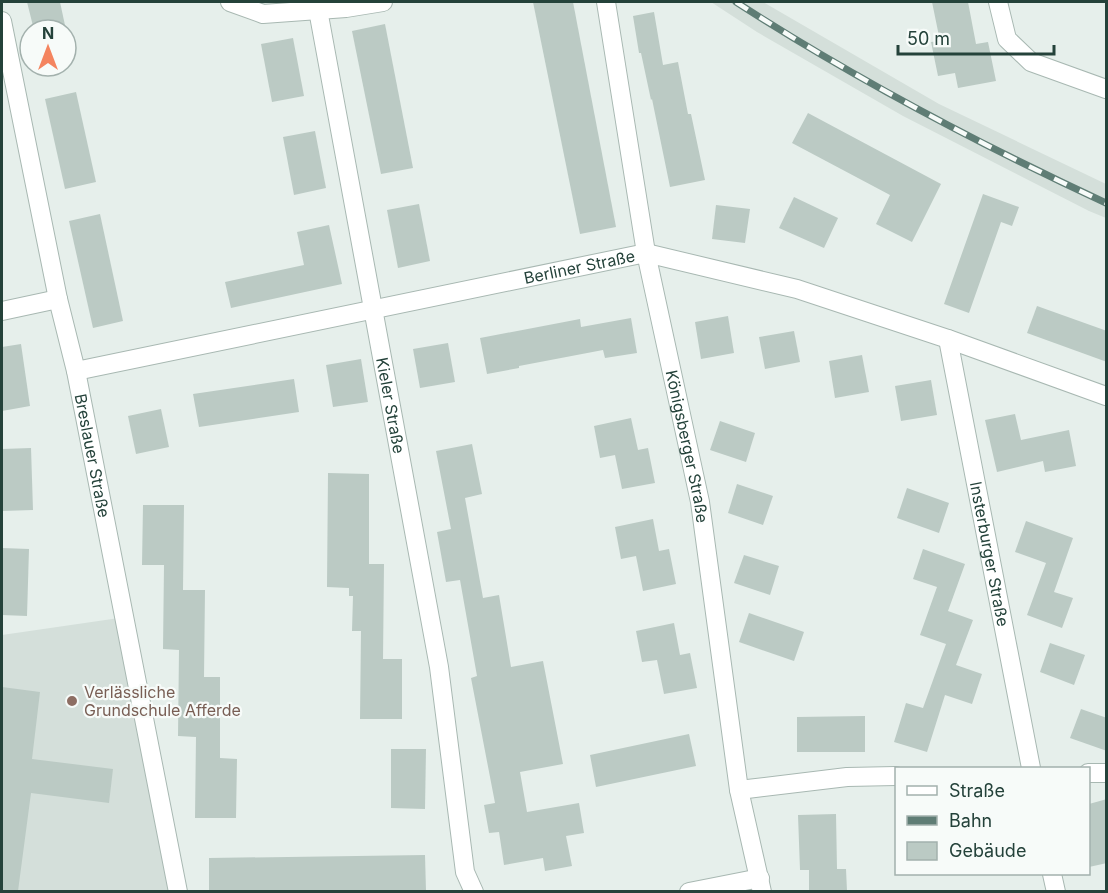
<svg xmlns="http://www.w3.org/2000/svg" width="1108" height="893" font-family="Inter,sans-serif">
<rect width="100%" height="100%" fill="#e6efeb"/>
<g fill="#d4dfda">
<polygon points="711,2 763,2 939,104 1106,184 1106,218 1089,211 903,116 757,32"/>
<polygon points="126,617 179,891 2,891 2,635"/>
</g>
<g fill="#bbcac4">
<polygon points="27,2 60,2 66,30 34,30"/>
<polygon points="533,2 573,2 616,227 580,234"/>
<polygon points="932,2 968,2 976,44 988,42 996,81 958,88 955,73 938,76 931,42 940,41"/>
<polygon points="654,12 663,65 678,62 688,114 691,114 705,180 670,187 652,99 651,100 641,53 639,53 633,16"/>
<polygon points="385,24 413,168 381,174 352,31"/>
<polygon points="293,38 304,96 272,102 261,44"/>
<polygon points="76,92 96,182 65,189 45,99"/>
<polygon points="808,113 941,184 912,242 876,224 890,195 792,143"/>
<polygon points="315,131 326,188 294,195 283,137"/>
<polygon points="983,194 1019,207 1012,226 1001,222 969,313 944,304"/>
<polygon points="794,197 838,218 824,248 779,228"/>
<polygon points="419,204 430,261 398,268 387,210"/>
<polygon points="716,205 750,209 745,243 712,239"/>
<polygon points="100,214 123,321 93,328 69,221"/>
<polygon points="329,225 342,284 231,308 225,282 304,265 297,232"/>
<polygon points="1037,306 1107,331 1107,362 1027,333"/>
<polygon points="728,316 734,353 701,359 695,322"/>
<polygon points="631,318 637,353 605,358 603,350 519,366 519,368 487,374 480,338 580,319 581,327"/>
<polygon points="794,331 800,362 765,369 759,337"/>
<polygon points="448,343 455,382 420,388 413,349"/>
<polygon points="21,344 30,406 2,411 2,347"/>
<polygon points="862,355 869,392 835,398 829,361"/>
<polygon points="361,359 368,402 333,407 326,365"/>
<polygon points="294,379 299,412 199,427 193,394"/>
<polygon points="931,380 937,415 901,421 895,386"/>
<polygon points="161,409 169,447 136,454 128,416"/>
<polygon points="1015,414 1021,440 1069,430 1076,466 1045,472 1043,461 997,472 985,420"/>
<polygon points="631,418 638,450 648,448 655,483 622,489 615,455 600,458 594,426"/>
<polygon points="720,421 755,433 746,462 710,450"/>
<polygon points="472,444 482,494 465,498 483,598 499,595 511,667 543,661 563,764 520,772 527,812 579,803 584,833 566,836 572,866 545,871 543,858 504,865 499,832 489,833 484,805 495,803 471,678 477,676 460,580 446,582 437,532 451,529 436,451"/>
<polygon points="31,448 33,510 2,511 2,449"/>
<polygon points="328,473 369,474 369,564 384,564 383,659 402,659 402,719 360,719 361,631 352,631 353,596 349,596 349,588 327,587"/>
<polygon points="737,484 773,496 763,525 728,513"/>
<polygon points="907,488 949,503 939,533 897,518"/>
<polygon points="143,505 184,505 183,590 205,590 204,677 220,677 220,758 237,759 236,818 195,818 196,737 178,736 179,650 163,649 164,565 142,565"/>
<polygon points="653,519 659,551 669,549 676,584 643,591 636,556 621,559 615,527"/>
<polygon points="1026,521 1073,538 1054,592 1073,598 1062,628 1027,615 1046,563 1015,552"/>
<polygon points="2,548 29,549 27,616 2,615"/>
<polygon points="923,549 965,564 948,611 973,620 956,665 982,674 972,704 945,695 927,752 894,742 906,703 923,708 946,644 920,635 937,587 913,579"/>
<polygon points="744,555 779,566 770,595 734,583"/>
<polygon points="749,613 804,632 794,661 739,642"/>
<polygon points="674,623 680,655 690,653 697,688 664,694 657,660 642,662 636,631"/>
<polygon points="1050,643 1085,655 1074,685 1040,672"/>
<polygon points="2,687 40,692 32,759 113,769 109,803 31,793 18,891 2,891"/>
<polygon points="1081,709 1107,718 1107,751 1070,738"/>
<polygon points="865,716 865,752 797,752 797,717"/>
<polygon points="689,734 696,766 596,787 590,755"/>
<polygon points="391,749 426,749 425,809 391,808"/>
<polygon points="1107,799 1107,863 1089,867 1089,804"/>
<polygon points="836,814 837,869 846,869 847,891 809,891 809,870 800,870 798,815"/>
<polygon points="425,855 426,891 209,891 209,858"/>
</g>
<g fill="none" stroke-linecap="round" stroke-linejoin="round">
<g stroke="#a8b8b2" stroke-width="20">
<g id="minor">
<polyline points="230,2 263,14 346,8 383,2"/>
<path id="s1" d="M606 2 646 253 700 502 739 790 762 892"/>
<polyline points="998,2 1007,39 1031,62 1106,89"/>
<path id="s2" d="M318 10 439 667 465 872 474 892"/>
<path id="s3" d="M2 21 58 299 76 371 178 892"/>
<polyline points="2,311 58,299"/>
<path id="s4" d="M948 339 1031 768"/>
<path id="s5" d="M76 371 646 253 797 289 948 339 1106 396"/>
<polyline points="1088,773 1106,773"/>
<polyline points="739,790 847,777 896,776"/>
<polyline points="1052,874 1056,892"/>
<polyline points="689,892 760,878"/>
</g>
</g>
<use href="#minor" stroke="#fff" stroke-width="18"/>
<g stroke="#5f7d75" stroke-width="7">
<path id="rail" d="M736 2C854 78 979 144 1106 203"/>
</g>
<use href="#rail" stroke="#f7fbf9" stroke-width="4.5" stroke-dasharray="14" stroke-linecap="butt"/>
</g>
<circle fill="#8d6e63" stroke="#f7fbf9" stroke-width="2" cx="72" cy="701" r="6"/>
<g text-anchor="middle" stroke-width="4.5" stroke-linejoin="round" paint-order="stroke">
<g font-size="16" fill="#24423a" stroke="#f7fbf9">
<text dy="6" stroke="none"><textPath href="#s5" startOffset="514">Berliner Straße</textPath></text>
<text dy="6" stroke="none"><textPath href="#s2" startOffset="402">Kieler Straße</textPath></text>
<text dy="6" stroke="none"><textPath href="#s1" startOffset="452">Königsberger Straße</textPath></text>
<text dy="6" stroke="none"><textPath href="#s3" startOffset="444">Breslauer Straße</textPath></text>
<text dy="6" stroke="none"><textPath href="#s4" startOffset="219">Insterburger Straße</textPath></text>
</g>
<g font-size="16" fill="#785e54" stroke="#f7fbf9" text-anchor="start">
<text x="84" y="698">Verlässliche<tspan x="84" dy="18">Grundschule Afferde</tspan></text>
</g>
</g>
<rect width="1108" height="893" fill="none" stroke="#24423a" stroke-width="6"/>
<rect x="895" y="767" width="195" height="108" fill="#f7fbf9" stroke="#a3b1ad" stroke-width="1.5"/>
<rect x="907" y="786" width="30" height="9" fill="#ffffff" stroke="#a3b1ad" stroke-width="1.5"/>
<text x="949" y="797" font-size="18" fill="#24423a">Straße</text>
<rect x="907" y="816" width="30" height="9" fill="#5f7d75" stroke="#a3b1ad" stroke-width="1.5"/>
<text x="949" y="827" font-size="18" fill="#24423a">Bahn</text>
<rect x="907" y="842" width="30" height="18" fill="#bbcac4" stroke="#a3b1ad" stroke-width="1.5"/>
<text x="949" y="857" font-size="18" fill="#24423a">Gebäude</text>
<g transform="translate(48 48)"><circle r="28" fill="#f7fbf9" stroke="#a3b1ad" stroke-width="1.5"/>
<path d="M0-4.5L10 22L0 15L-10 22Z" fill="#f4845f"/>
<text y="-9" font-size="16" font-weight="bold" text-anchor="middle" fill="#24423a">N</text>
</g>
<path d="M898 45v9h156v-9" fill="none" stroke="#24423a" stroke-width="3"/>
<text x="907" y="45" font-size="18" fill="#24423a" stroke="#f7fbf9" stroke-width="4.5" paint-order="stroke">50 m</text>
</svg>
